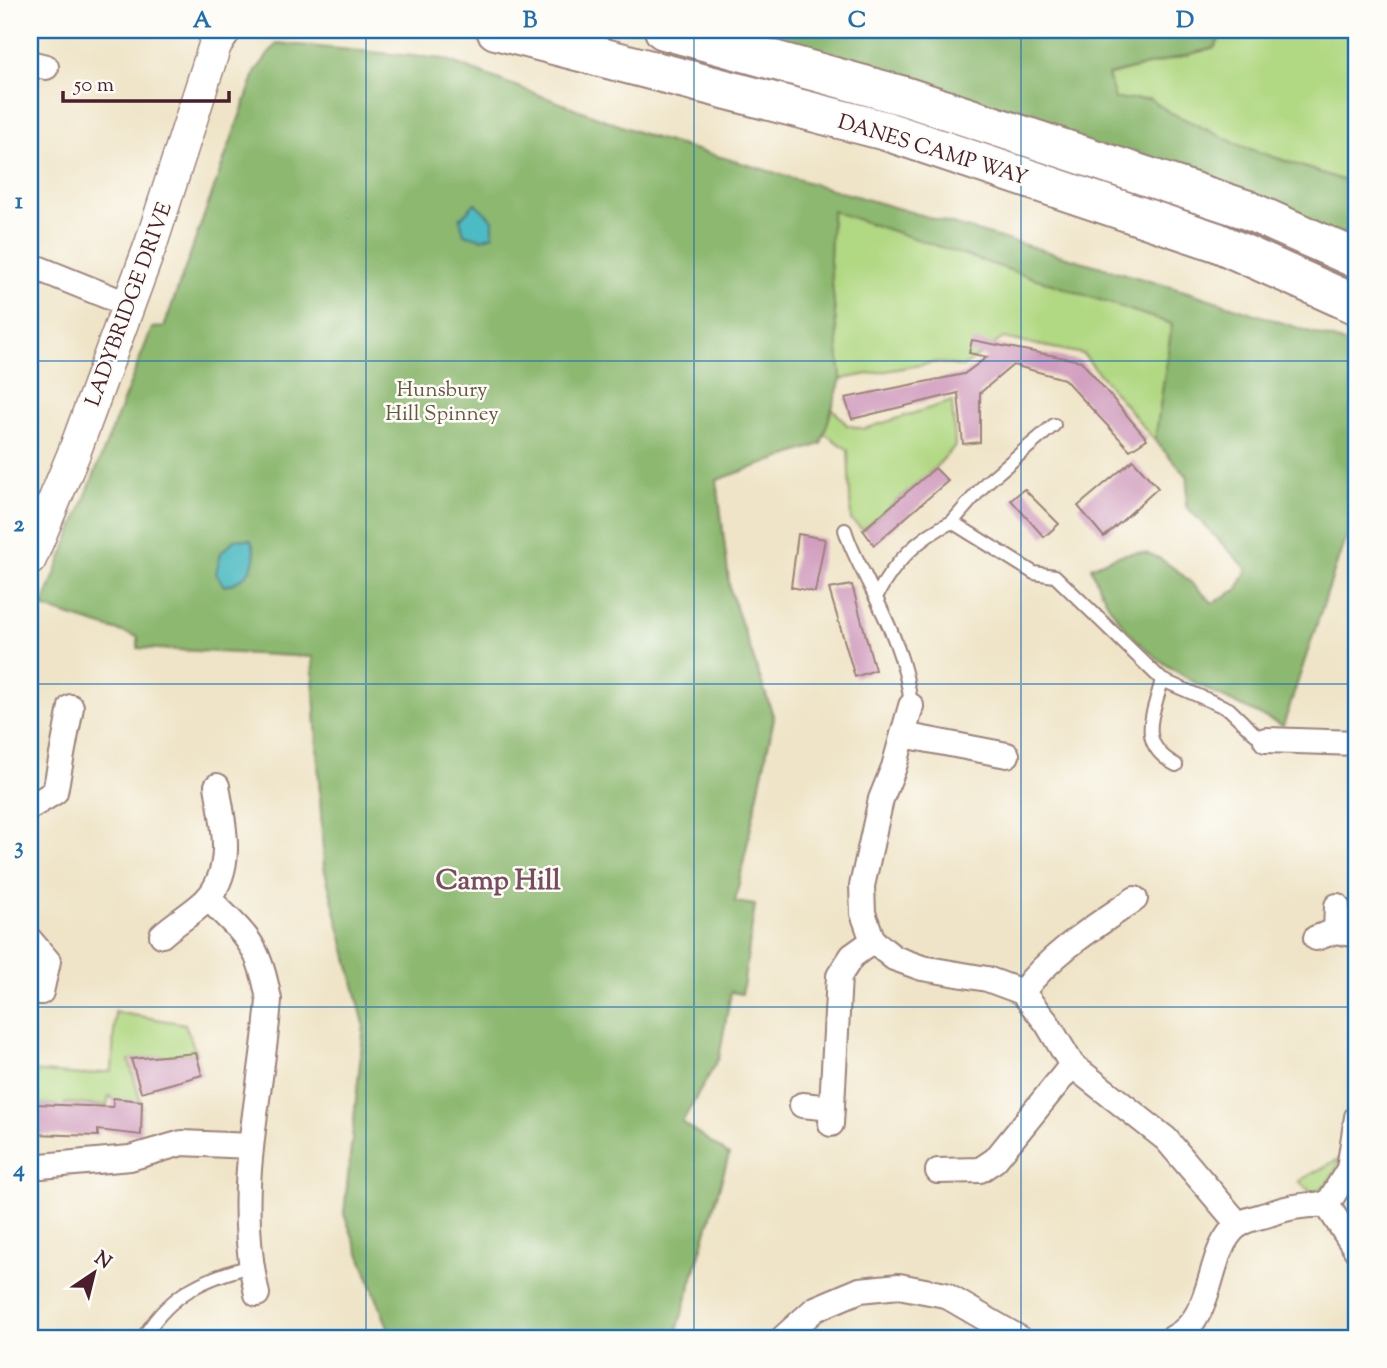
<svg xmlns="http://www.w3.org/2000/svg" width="1387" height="1368" font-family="'Sorts Mill Goudy',serif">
<rect width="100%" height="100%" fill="#fdfcf7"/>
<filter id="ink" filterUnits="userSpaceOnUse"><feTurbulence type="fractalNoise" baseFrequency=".0143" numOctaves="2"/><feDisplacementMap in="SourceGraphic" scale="14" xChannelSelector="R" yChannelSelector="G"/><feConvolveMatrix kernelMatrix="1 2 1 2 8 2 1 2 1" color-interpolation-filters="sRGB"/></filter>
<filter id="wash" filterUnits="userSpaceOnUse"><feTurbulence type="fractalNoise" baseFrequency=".00686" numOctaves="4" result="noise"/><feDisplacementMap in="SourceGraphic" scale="28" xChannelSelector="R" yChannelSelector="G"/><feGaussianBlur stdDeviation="1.57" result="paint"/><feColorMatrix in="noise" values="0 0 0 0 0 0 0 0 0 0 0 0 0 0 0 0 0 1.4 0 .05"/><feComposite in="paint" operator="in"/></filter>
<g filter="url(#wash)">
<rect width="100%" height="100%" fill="#efe4c7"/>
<g fill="#b1d882" stroke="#7e7c56" stroke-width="2">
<polygon points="1225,30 1357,30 1357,185 1241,146 1169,112 1150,99 1115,100 1107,76 1214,48"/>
<polygon points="832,210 1172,324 1155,441 1083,354 1003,338 963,367 937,362 841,379 830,261"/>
<polygon points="952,401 955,446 935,468 863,530 851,520 848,450 824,433 832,408 847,425 864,429"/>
<polygon points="115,1012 185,1024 196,1053 129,1060 142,1107 128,1109 109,1096 107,1106 65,1103 64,1118 57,1105 30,1104 30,1116 30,1071 83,1075 112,1071"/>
<path d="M1342 1157C1335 1172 1329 1187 1312 1193L1299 1181Z"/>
</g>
<g fill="#8cb870" stroke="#6b6c4e" stroke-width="2">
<polygon points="740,30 966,30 991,38 1012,30 1225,30 1214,48 1108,75 1115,99 1150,99 1169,112 1241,146 1357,185 1357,245 982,105"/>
<path d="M277 43 444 59 648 136 1191 293 1357 347V519L1354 518 1343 545 1283 726C1203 687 1122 659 1091 567 1107 560 1127 550 1145 553 1166 556 1197 589 1213 603L1238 589 1247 569 1186 506 1188 477 1155 441 1172 324 832 211 830 261 841 379 821 444 717 480 730 590 774 718 735 902 755 905 742 994 731 992 719 1058 682 1122 729 1155 675 1338H392L344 1214 364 1024 324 867 312 657 138 648V637L42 607 152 328 164 327 256 71Z"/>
</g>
<g fill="#4dbbc3" stroke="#4c6d77" stroke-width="2">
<polygon points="475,203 493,220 493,235 482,239 464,234 460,219"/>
<path d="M235 539 251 540C261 563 247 581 224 586L216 573 221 553Z"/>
</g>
<g id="blocks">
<g fill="#d19ebf">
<polygon points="972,340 1081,361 1147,439 1130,450 1064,379 1013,365 980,393 980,442 963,444 958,393 852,419 845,398 964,374 987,357 969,353"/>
<polygon points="1133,460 1158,488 1104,537 1078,506"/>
<polygon points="935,468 948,481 874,545 863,530"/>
<polygon points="1024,489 1059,524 1044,537 1011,500"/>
<polygon points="798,534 825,539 815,592 791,587"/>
<polygon points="852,585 875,670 855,677 829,589"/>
<polygon points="196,1053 202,1075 141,1092 131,1059"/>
<polygon points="113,1098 142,1101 141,1135 98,1130 98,1136 33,1134 35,1104 113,1107"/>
</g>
</g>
</g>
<g filter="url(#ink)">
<use href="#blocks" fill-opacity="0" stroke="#9c8279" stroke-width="2"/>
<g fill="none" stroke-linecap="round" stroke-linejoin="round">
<g stroke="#9c8279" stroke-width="16">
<g id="service">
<polyline points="994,30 1000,30"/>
<polyline points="1054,425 986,483 952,522 1034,573 1055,576 1162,680 1229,709 1255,734 1266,740"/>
<path d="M845 530C851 550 860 565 869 584 889 624 907 662 911 706"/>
<path d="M876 597C893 564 917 538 952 522"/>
<path d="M1162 680C1153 716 1136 743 1176 765"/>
<path d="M145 1335C171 1293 205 1278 251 1266"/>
</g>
</g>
<g stroke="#9c8279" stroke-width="28">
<g id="minor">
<polyline points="30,63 46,67"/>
<polyline points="30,265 129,305"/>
<polyline points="911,706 894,767 881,799 862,886 863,913 873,941 894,958 922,968 987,979 1022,992 1047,1023 1072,1065 1166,1139 1239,1225"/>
<polyline points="903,735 1007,755"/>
<polyline points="1266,740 1357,743"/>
<polyline points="30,807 55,792 71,707"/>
<path d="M208 898C247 937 259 943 269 1000 261 1104 233 1188 257 1294"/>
<polyline points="1336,931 1337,906"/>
<path d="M162 935C175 923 199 909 209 897 235 865 223 822 217 786"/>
<polyline points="1316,938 1336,931 1357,935"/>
<polyline points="30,940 48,961 41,992"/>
<path d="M1022 992C1053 952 1094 927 1135 899"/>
<polyline points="802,1105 832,1108"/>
<polyline points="831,1124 839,976 852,956 873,941"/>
<polyline points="30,1167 130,1158 182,1143 251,1146"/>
<polyline points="938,1171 980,1170 995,1160 1072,1065"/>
<polyline points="1327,1205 1349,1169 1357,1117"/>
<polyline points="1327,1205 1357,1251"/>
<polyline points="783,1338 815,1309 860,1290 899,1286 945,1295 1019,1338"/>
<path d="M1173 1338C1218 1315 1204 1252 1238 1225 1246 1219 1260 1217 1269 1214 1288 1207 1306 1204 1327 1205"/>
</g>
</g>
<g stroke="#9c8279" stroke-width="35">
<polyline id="tertiary" points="30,559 74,453 151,244 215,45 225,30"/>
</g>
<g stroke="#9c8279" stroke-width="42">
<g id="trunk">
<polyline points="496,30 886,131 1217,242 1357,305"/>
<polyline points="664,30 904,96 1245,209 1357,259"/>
</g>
</g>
<use href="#service" stroke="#fff" stroke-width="12"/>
<use href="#minor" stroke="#fff" stroke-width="24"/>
<use href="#tertiary" stroke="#fff" stroke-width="32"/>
<use href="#trunk" stroke="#fff" stroke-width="38"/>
</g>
</g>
<path fill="none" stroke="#1f6fb2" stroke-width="2" stroke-opacity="0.55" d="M366 30V1338M694 30V1338M1021 30V1338M30 361H1357M30 684H1357M30 1007H1357"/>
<g text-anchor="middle" stroke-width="5" stroke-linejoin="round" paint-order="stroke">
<g font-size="21" fill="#4a1f2b" stroke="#fdfcf7">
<text transform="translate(933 149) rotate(17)" y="7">DANES CAMP WAY</text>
<text transform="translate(128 304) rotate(-70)" y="7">LADYBRIDGE DRIVE</text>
</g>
<g font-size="21" fill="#695645" stroke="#fdfcf7">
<text x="442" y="396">Hunsbury<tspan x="442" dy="24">Hill Spinney</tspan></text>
</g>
<g font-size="28" font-weight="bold" fill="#794b5f" stroke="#fdfcf7">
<text x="498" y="889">Camp Hill</text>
</g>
</g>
<rect width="1387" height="1368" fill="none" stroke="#fdfcf7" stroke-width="77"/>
<g transform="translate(94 1273) rotate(35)" stroke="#fdfcf7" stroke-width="5" paint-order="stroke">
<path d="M0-5L12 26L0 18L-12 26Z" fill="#4a1f2b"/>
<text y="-10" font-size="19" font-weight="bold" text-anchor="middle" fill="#4a1f2b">N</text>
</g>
<path d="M63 91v10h166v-10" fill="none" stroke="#4a1f2b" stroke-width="3.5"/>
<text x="74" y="91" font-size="21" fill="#4a1f2b" stroke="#fdfcf7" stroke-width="5" paint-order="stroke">50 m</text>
<rect x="38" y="38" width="1310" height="1292" fill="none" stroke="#1f6fb2" stroke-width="2.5"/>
<g font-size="23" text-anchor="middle" font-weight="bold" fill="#1f6fb2">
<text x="202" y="27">A</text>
<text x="530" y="27">B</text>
<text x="857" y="27">C</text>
<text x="1185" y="27">D</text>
<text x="19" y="208">1</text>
<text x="19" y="531">2</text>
<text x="19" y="853">3</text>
<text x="19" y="1176">4</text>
</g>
</svg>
